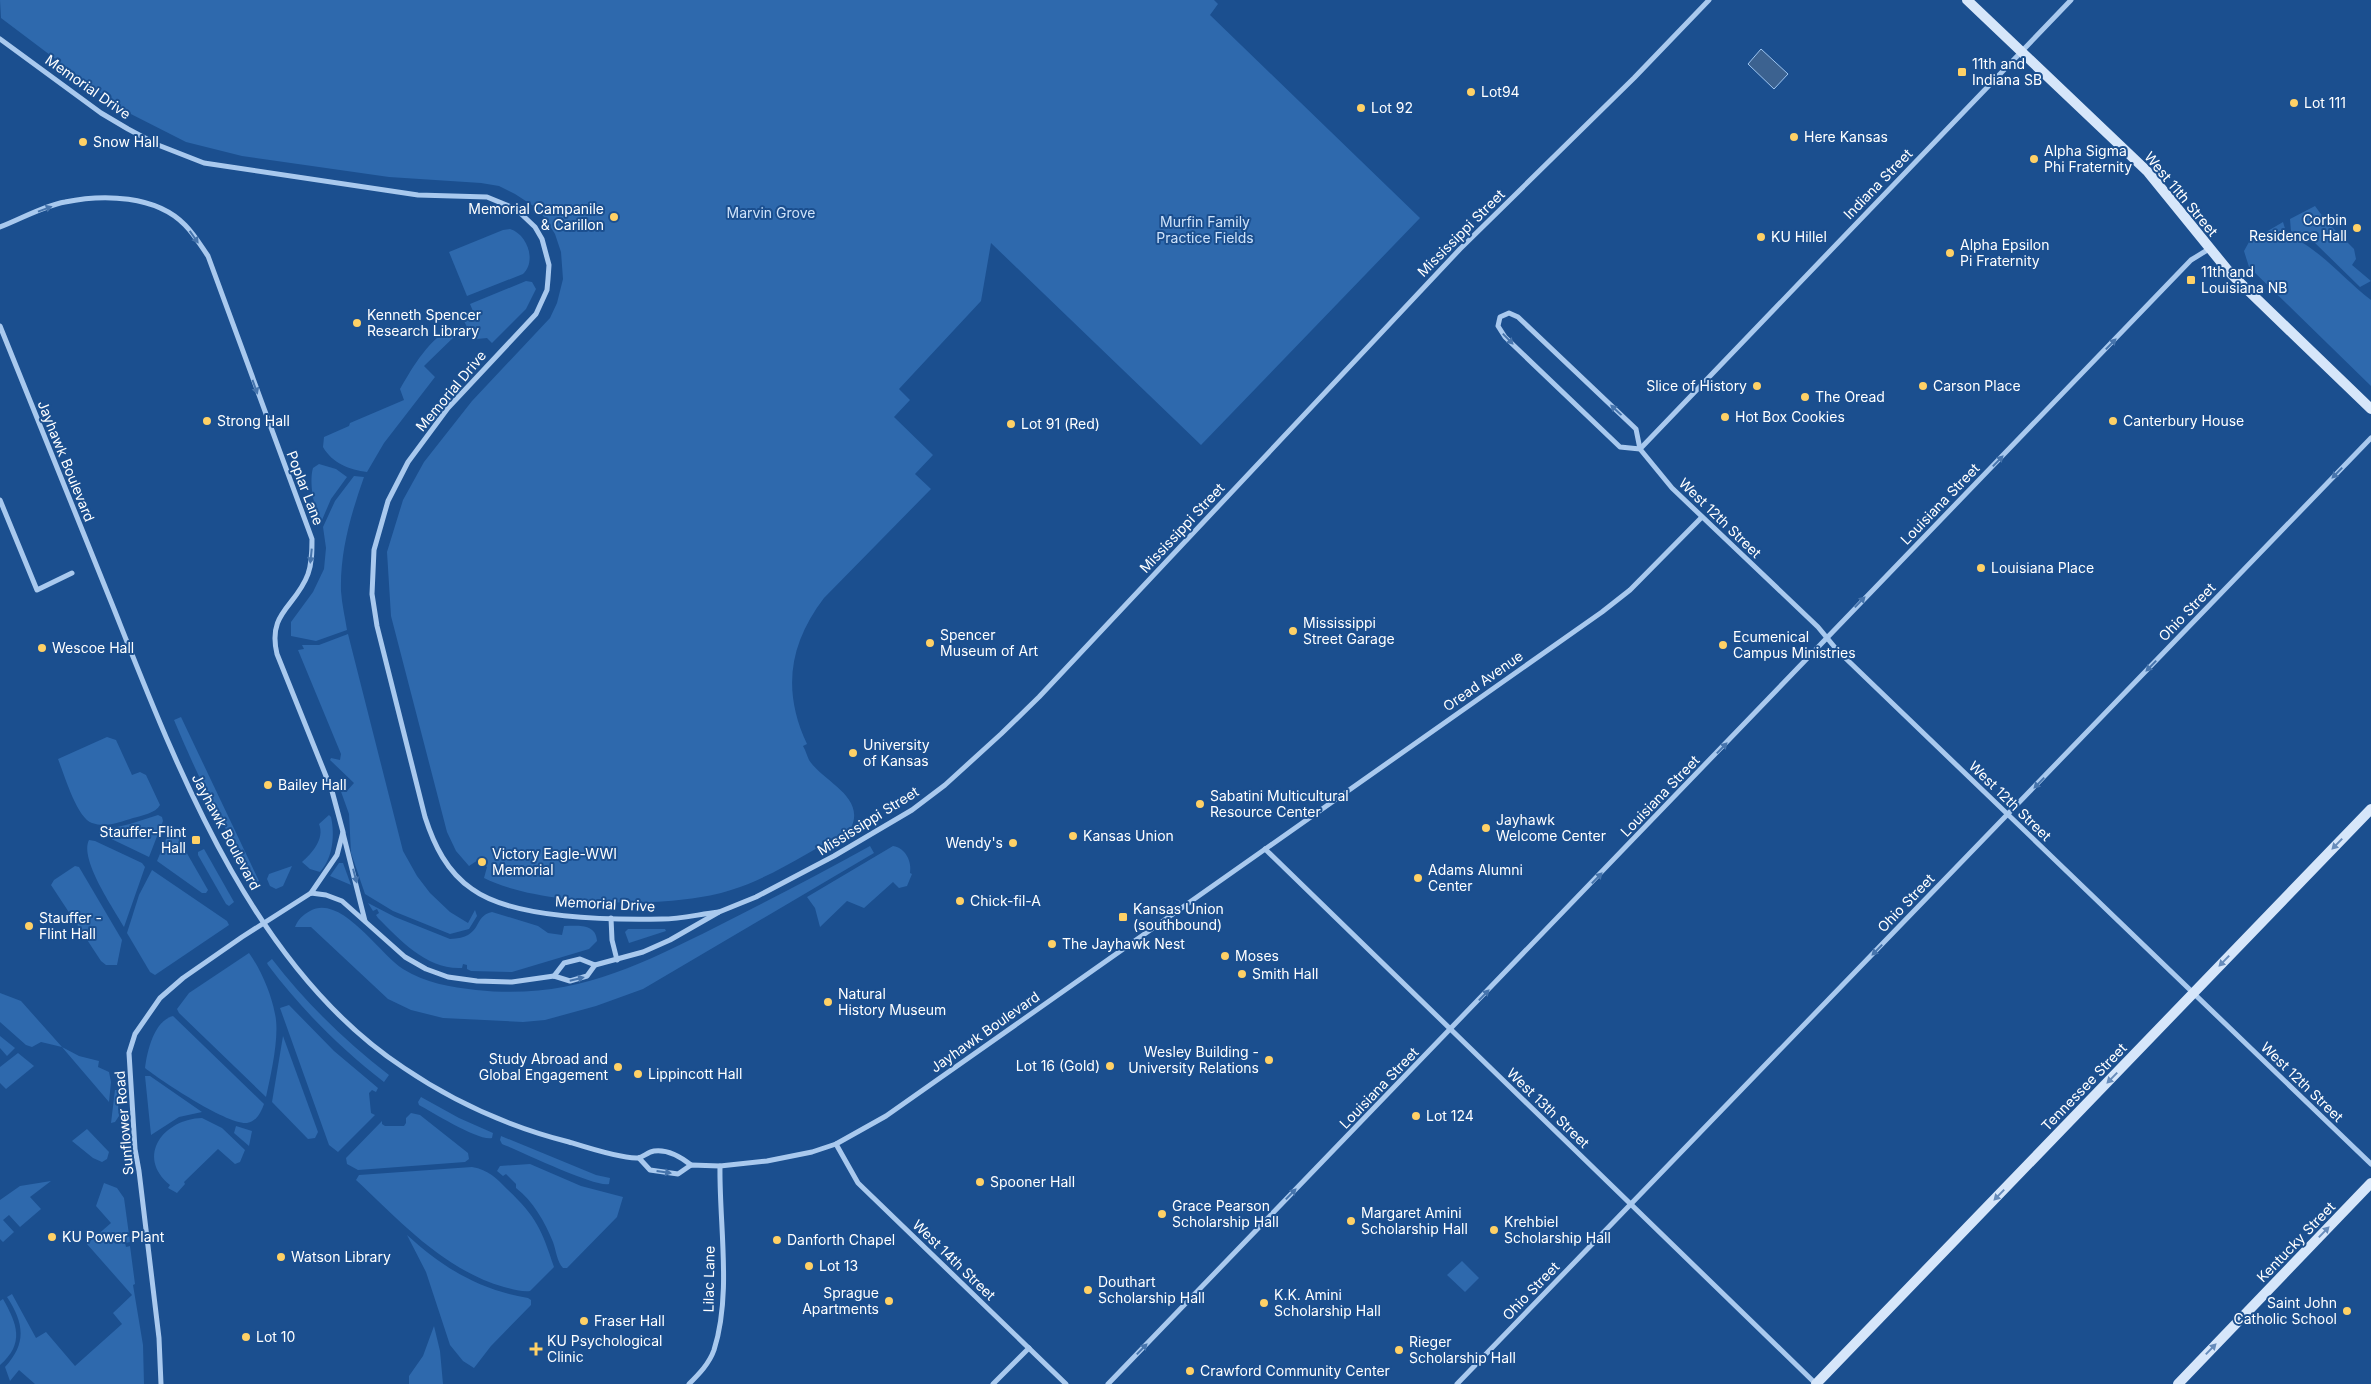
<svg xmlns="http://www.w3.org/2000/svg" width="2371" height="1384" font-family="Inter,sans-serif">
<rect width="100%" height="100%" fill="#1b4f8f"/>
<g fill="#2e69ad">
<path d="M0 0H1214L1218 4 1210 15 1420 218 1201 445 991 243 981 301 899 389 910 400 894 417 933 455 915 474 931 489 824 598C789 644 782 691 807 744L803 746C806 751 807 756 809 760 823 782 868 797 850 830 811 850 773 877 731 890 671 910 539 906 484 878L487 867 478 860 469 866 456 851 447 832 391 616 387 552 403 500 424 462 472 401 550 318 557 303 563 279 561 252 555 234 545 218 535 207 515 194 499 186 481 183 389 177 242 156 186 142 123 110 1 18Z"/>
<polygon points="2315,206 2326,221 2354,249 2356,259 2352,265 2371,281 2360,287 2313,241 2291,232 2290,219"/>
<path d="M2283 222 2287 235C2321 249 2342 278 2371 300V386L2249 267 2244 251 2249 242Z"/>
<path d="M510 229C527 234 537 261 523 274L467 296 449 252 503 230Z"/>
<polygon points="526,281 532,282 536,289 526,309 492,343 487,338 477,339 468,329 464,321 475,316 470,304"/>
<path d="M454 326 458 333 424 366 435 377 384 443 367 472C350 470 332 463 323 447L324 437 349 426 350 423 404 400 400 389C414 365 429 339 454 326Z"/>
<path d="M319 464 336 469 347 477 331 499 322 520C313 509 309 481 313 468Z"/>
<path d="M354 476 364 477C351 514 340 551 341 591 342 605 345 617 347 630L316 641 291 636V622L313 592 324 569 326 548 323 527 335 501Z"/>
<polygon points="348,634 403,851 417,876 430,893 450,912 468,923 475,910 477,916 469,929 450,934 393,911 365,894 351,853 349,814 339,786 346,792 354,783 330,760 331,758 340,760 341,754 298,650 304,649 302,645 319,645"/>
<path d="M181 717 259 881 256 883C225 830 197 776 174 720Z"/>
<path d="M107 737 116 740 132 775 140 772 146 775 160 805C156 813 141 816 133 818 120 822 106 828 92 823 77 818 64 774 58 759Z"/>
<polygon points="158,815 162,817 163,821 149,857 99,833 100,831 130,824"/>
<path d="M329 815 331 817C335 835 333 858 320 872L310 869 302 862C312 853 325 839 319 824Z"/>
<polygon points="172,833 177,836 208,890 206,893 202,893 157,861 167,837"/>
<path d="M89 840 95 841 142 863 145 867 124 927C114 909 79 859 89 840Z"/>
<path d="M870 846 874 853 643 989 596 1006 545 1020 523 1022 443 1018 411 1010 388 999 311 927H295C298 919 303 915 310 911 341 893 380 955 403 969 425 983 451 987 476 990 571 1000 634 968 716 927 768 901 819 874 870 846Z"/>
<path d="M893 846C906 848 912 862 910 873L912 874 907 886 899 888 893 882 864 908 847 901 820 927 815 908 807 897Z"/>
<polygon points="204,849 234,902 229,906 226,904 198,855 198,852"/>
<polygon points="339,863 343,863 351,885 330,876"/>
<polygon points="75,866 79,867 122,940 117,965 106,965 101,961 51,885 54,880"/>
<polygon points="292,866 283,886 276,889 270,886 267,879 269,874"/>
<polygon points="152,870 227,921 229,925 155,975 150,972 127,933 139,895"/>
<path d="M368 903 395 917 450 939C484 938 472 916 492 912L538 926 548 933 562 935 564 926C577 926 596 923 597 941L589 949 512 972 471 971 467 969V965L463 964 462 968C427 970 400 940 378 918L376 915 379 913 377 909 373 911Z"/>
<polygon points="628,929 665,929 666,931 629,943 625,932"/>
<path d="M249 953C261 970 271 993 275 1014 280 1035 271 1074 266 1097L179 1013 177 1009 189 993Z"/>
<path d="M272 959C306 1003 345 1041 389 1075L384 1082C340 1048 302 1010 268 965L267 963Z"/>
<polygon points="0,993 21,1001 62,1047 41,1042 32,1047 26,1045 0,1022"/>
<polygon points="289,1005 334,1051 378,1088 376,1092 372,1090 369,1093 371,1113 375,1115 338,1152 329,1145 280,1008"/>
<path d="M173 1016 264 1104C261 1112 257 1121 247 1123 227 1125 160 1080 145 1068 147 1051 154 1021 173 1016Z"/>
<polygon points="0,1036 15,1048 7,1056 0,1048"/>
<polygon points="283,1036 318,1132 315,1138 308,1139 272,1102"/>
<polygon points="62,1047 79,1056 99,1061 98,1067 109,1072 111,1082 109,1102"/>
<polygon points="18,1053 34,1066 6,1089 0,1083 0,1067"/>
<polygon points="145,1076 150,1076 202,1112 179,1117 151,1135"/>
<polygon points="115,1090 117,1090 119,1116 115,1122 111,1123"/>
<path d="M421 1097 459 1118 493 1133 492 1138C480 1142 432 1112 419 1105L418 1102Z"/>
<polygon points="411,1113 420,1115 468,1153 469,1159 465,1162 358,1170 347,1164 346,1158 382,1121 382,1124 385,1126 404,1126 406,1123 406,1118"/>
<path d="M202 1118 222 1128 245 1150 240 1162 235 1164 218 1149 184 1182 185 1184 177 1193 168 1188 170 1185C135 1156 164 1119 202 1118Z"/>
<polygon points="236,1126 252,1131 249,1146 234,1133"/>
<polygon points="87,1129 109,1152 107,1159 102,1162 93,1158 72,1141"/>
<path d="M501 1136 596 1175 610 1178 609 1184C596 1188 520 1151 502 1144L500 1140Z"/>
<path d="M530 1164 581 1186 623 1197 617 1217 567 1268H563C557 1262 556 1250 553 1242 545 1222 533 1201 516 1188V1184L506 1174 503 1176 497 1171 500 1166Z"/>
<path d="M472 1167C489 1170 496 1178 507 1189 536 1216 542 1230 554 1267L530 1291C522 1292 512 1289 504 1287 444 1270 400 1221 356 1180L359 1175Z"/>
<polygon points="51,1181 30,1197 41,1209 20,1227 9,1215 3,1220 14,1232 3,1242 0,1239 0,1200 20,1186"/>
<path d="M104 1183 117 1188 124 1198 130 1242 125 1243 126 1247 130 1246 135 1284 133 1285 143 1345 144 1384H35L19 1370 10 1381 5 1367C27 1343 24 1323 7 1297L12 1294 36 1338 46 1332 75 1366 122 1324 113 1313 132 1295 87 1244 111 1223 96 1206Z"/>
<path d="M407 1235C443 1268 480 1290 528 1298L531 1300V1305L491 1346 474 1368 463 1361 450 1345 426 1272Z"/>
<polygon points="1462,1261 1479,1278 1465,1292 1447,1275"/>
<path d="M3 1299C17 1324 25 1343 0 1365V1301Z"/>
<polygon points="434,1326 440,1351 443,1384 409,1384 409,1376 423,1356"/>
</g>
<polygon fill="#3c6290" stroke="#9cc4f0" points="1761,49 1788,74 1774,89 1748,64"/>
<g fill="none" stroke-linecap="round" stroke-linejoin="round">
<g stroke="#a9c9ee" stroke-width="5">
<path d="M0 39 101 113 128 129 158 145 204 163 418 195 487 197 516 209 535 227 542 239 549 265 548 279 547 290 536 314 448 408 408 462 388 501 374 550 372 594 377 626 425 817C434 845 447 872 472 889 513 919 611 920 662 919 681 919 700 914 719 912"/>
<path d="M0 227C21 219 43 206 65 202 103 194 156 195 185 225 194 234 201 246 208 256L312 539C312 551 312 563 308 574 296 607 267 612 277 654L332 791 343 832 337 855 311 893"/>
<path d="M0 326C38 421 76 515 114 609 178 770 253 969 404 1068 454 1102 510 1127 569 1142 585 1147 622 1159 638 1158 643 1157 648 1152 654 1151 668 1149 681 1157 691 1165"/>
<polyline points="1640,449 1620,447 1505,337 1498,326 1500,317 1509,313 1518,317 1636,429 1640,449 1672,488 1818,627 1837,650 2371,1164"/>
<polyline points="1640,449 2071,0"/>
<polyline points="0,500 37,590 72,573"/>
<polyline points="343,833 365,921"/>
<polyline points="1265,849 1816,1384"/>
<polyline points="611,918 612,940 617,960"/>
<polyline points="554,976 564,963 580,959 595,965 643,952 670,940 719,912 756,897 834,856 912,810 945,785 1001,734 1039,697 1460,249 1634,78 1709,0"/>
<polyline points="836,1144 858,1183 1066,1384"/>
<polyline points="639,1158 650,1170 678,1174 691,1165 720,1166 767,1161 812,1152 836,1144 886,1116 1602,612 1630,590 1702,517"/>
<polyline points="161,1384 159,1338 139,1171 135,1149 129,1053 135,1034 160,998 183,978 242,937 311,893 326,895 342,901 405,957 426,969 448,977 477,981 512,982 554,976 570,981 587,976 595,965"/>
<path d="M689 1384C699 1374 709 1364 714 1350 732 1294 719 1224 720 1166"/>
<polyline points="993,1384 1029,1348"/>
<polyline points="1108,1384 2191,260 2209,249"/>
<polyline points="1457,1384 2371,438"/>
</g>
<g stroke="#d6e6fa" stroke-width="10">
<polyline points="1967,0 2148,172 2230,273 2371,409"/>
<polyline points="1816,1384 2371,809"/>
<polyline points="2178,1384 2371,1183"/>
</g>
</g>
<defs><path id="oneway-solid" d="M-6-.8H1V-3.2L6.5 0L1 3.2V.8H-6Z" transform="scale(1.25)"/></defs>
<g fill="#4674ac">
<use href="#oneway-solid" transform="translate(45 209) rotate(-20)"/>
<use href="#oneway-solid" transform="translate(194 237) rotate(55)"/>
<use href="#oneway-solid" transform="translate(1508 339) rotate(46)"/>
<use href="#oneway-solid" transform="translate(2111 344) rotate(-46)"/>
<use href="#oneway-solid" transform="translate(255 387) rotate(70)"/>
<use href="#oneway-solid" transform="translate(1616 410) rotate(-137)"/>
<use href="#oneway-solid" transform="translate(1998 461) rotate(-46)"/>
<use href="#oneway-solid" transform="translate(2337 473) rotate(134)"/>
<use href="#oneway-solid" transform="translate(311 556) rotate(96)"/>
<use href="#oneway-solid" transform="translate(1860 602) rotate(-46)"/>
<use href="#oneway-solid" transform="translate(2151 666) rotate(134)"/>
<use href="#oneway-solid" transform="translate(1722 748) rotate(-46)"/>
<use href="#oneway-solid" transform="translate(2039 783) rotate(134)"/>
<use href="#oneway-solid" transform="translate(355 876) rotate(75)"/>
<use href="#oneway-solid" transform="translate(1597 878) rotate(-46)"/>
<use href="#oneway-solid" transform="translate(1877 950) rotate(134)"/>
<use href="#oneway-solid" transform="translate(577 979) rotate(-14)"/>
<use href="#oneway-solid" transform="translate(1484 995) rotate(-46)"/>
<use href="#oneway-solid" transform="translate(664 1172) rotate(8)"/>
<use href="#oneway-solid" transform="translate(1291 1194) rotate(-46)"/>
<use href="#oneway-solid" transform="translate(1142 1349) rotate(-46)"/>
</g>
<g fill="#668bba">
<use href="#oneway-solid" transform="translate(2337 844) rotate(134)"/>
<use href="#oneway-solid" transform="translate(2224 961) rotate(134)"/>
<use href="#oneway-solid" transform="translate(2112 1078) rotate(134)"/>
<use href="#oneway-solid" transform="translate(1999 1195) rotate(134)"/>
<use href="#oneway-solid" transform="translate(2324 1232) rotate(-46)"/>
<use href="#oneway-solid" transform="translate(2211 1349) rotate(-46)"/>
</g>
<g fill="#ffd166" stroke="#1b4f8f" stroke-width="2">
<rect x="1957" y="67" width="10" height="10" rx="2.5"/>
<circle cx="1471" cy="92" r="5"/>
<circle cx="2294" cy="103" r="5"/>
<circle cx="1361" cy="108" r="5"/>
<circle cx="1794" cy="137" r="5"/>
<circle cx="83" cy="142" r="5"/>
<circle cx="2034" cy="159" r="5"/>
<circle cx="614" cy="217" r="5"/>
<circle cx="2357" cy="228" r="5"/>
<circle cx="1761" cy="237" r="5"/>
<circle cx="1950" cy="253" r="5"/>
<rect x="2186" y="275" width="10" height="10" rx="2.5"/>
<circle cx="357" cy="323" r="5"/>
<circle cx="1757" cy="386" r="5"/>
<circle cx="1923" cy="386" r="5"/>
<circle cx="1805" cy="397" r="5"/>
<circle cx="1725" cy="417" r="5"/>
<circle cx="207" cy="421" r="5"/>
<circle cx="2113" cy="421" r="5"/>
<circle cx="1011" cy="424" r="5"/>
<circle cx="1981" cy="568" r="5"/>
<circle cx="1293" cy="631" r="5"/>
<circle cx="930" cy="643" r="5"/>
<circle cx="1723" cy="645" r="5"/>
<circle cx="42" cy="648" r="5"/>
<circle cx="853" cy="753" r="5"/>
<circle cx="268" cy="785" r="5"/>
<circle cx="1200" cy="804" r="5"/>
<circle cx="1486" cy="828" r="5"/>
<circle cx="1073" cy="836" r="5"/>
<rect x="191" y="835" width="10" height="10" rx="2.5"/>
<circle cx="1013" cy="843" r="5"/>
<circle cx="482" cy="862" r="5"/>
<circle cx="1418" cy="878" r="5"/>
<circle cx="960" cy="901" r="5"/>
<rect x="1118" y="912" width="10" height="10" rx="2.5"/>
<circle cx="29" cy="926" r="5"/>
<circle cx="1052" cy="944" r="5"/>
<circle cx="1225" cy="956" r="5"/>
<circle cx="1242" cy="974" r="5"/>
<circle cx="828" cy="1002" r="5"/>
<circle cx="1269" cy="1060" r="5"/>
<circle cx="1110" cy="1066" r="5"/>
<circle cx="618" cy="1067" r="5"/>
<circle cx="638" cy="1074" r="5"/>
<circle cx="1416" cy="1116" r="5"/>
<circle cx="980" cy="1182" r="5"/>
<circle cx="1162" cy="1214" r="5"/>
<circle cx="1351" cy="1221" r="5"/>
<circle cx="1494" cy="1230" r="5"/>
<circle cx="52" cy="1237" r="5"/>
<circle cx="777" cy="1240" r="5"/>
<circle cx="281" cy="1257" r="5"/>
<circle cx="809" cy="1266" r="5"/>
<circle cx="1088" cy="1290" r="5"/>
<circle cx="889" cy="1301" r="5"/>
<circle cx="1264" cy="1303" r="5"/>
<circle cx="2347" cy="1311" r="5"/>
<circle cx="584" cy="1321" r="5"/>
<circle cx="246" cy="1337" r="5"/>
<path d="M533.5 1341.5h5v5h5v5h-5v5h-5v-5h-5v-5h5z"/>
<circle cx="1399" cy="1350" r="5"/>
<circle cx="1190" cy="1371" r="5"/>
</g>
<g text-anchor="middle" stroke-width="4" stroke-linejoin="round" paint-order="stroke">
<g font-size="14" fill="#fff" stroke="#1b4f8f" text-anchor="start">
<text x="1972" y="69">11th and<tspan x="1972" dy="16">Indiana SB</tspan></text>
<text x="1481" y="97">Lot94</text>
<text x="2304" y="108">Lot 111</text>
<text x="1371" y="113">Lot 92</text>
<text x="1804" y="142">Here Kansas</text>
<text x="93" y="147">Snow Hall</text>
<text x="2044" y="156">Alpha Sigma<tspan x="2044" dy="16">Phi Fraternity</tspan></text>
<text x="604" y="214" text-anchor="end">Memorial Campanile<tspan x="604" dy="16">&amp; Carillon</tspan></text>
<text x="2347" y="225" text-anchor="end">Corbin<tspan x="2347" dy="16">Residence Hall</tspan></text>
<text x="1771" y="242">KU Hillel</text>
<text x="1960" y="250">Alpha Epsilon<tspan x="1960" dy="16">Pi Fraternity</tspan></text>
<text x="2201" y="277">11th and<tspan x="2201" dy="16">Louisiana NB</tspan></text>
<text x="367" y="320">Kenneth Spencer<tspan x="367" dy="16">Research Library</tspan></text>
<text x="1747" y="391" text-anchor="end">Slice of History</text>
<text x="1933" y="391">Carson Place</text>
<text x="1815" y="402">The Oread</text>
<text x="1735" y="422">Hot Box Cookies</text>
<text x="217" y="426">Strong Hall</text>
<text x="2123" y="426">Canterbury House</text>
<text x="1021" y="429">Lot 91 (Red)</text>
<text x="1991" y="573">Louisiana Place</text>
<text x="1303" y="628">Mississippi<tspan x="1303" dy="16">Street Garage</tspan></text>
<text x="940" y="640">Spencer<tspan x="940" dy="16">Museum of Art</tspan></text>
<text x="1733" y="642">Ecumenical<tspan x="1733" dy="16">Campus Ministries</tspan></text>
<text x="52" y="653">Wescoe Hall</text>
<text x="863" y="750">University<tspan x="863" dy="16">of Kansas</tspan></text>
<text x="278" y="790">Bailey Hall</text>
<text x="1210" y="801">Sabatini Multicultural<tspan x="1210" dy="16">Resource Center</tspan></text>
<text x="1496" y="825">Jayhawk<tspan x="1496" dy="16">Welcome Center</tspan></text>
<text x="186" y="837" text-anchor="end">Stauffer-Flint<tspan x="186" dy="16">Hall</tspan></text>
<text x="1083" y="841">Kansas Union</text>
<text x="1003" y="848" text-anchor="end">Wendy's</text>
<text x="492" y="859">Victory Eagle-WWI<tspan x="492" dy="16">Memorial</tspan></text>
<text x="1428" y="875">Adams Alumni<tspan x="1428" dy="16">Center</tspan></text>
<text x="970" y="906">Chick-fil-A</text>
<text x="1133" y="914">Kansas Union<tspan x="1133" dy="16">(southbound)</tspan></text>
<text x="39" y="923">Stauffer -<tspan x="39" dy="16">Flint Hall</tspan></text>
<text x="1062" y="949">The Jayhawk Nest</text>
<text x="1235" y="961">Moses</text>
<text x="1252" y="979">Smith Hall</text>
<text x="838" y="999">Natural<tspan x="838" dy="16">History Museum</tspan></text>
<text x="1259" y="1057" text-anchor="end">Wesley Building -<tspan x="1259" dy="16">University Relations</tspan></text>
<text x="608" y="1064" text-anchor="end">Study Abroad and<tspan x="608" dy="16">Global Engagement</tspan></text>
<text x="1100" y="1071" text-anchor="end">Lot 16 (Gold)</text>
<text x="648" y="1079">Lippincott Hall</text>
<text x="1426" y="1121">Lot 124</text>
<text x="990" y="1187">Spooner Hall</text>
<text x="1172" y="1211">Grace Pearson<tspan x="1172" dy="16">Scholarship Hall</tspan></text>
<text x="1361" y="1218">Margaret Amini<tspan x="1361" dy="16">Scholarship Hall</tspan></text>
<text x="1504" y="1227">Krehbiel<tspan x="1504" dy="16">Scholarship Hall</tspan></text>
<text x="62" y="1242">KU Power Plant</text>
<text x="787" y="1245">Danforth Chapel</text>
<text x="291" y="1262">Watson Library</text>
<text x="819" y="1271">Lot 13</text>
<text x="1098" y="1287">Douthart<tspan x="1098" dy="16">Scholarship Hall</tspan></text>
<text x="879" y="1298" text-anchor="end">Sprague<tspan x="879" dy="16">Apartments</tspan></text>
<text x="1274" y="1300">K.K. Amini<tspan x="1274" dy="16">Scholarship Hall</tspan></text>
<text x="2337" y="1308" text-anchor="end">Saint John<tspan x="2337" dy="16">Catholic School</tspan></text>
<text x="594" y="1326">Fraser Hall</text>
<text x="256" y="1342">Lot 10</text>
<text x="547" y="1346">KU Psychological<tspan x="547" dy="16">Clinic</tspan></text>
<text x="1409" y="1347">Rieger<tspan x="1409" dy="16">Scholarship Hall</tspan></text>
<text x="1200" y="1376">Crawford Community Center</text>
</g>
<g font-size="14" fill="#fff" stroke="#1b4f8f">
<text transform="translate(88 87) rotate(35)" y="5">Memorial Drive</text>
<text transform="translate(1878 184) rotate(-46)" y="5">Indiana Street</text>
<text transform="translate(2181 194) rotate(50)" y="5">West 11th Street</text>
<text transform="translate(1461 233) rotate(-45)" y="5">Mississippi Street</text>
<text transform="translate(451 391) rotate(-50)" y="5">Memorial Drive</text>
<text transform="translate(66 461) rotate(68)" y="5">Jayhawk Boulevard</text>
<text transform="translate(305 488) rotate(69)" y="5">Poplar Lane</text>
<text transform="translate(1940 504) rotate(-46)" y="5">Louisiana Street</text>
<text transform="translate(1720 518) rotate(44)" y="5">West 12th Street</text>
<text transform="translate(1182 528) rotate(-47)" y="5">Mississippi Street</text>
<text transform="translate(2187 612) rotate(-46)" y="5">Ohio Street</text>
<text transform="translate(1483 681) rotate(-35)" y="5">Oread Avenue</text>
<text transform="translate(1660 796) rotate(-46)" y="5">Louisiana Street</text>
<text transform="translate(2010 801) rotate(44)" y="5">West 12th Street</text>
<text transform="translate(868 821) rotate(-32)" y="5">Mississippi Street</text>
<text transform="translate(226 832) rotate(62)" y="5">Jayhawk Boulevard</text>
<text transform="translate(1906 903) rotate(-46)" y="5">Ohio Street</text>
<text transform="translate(605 904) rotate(3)" y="5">Memorial Drive</text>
<text transform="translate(985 1032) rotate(-35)" y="5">Jayhawk Boulevard</text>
<text transform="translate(2302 1082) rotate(44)" y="5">West 12th Street</text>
<text transform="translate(2084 1087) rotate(-46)" y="5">Tennessee Street</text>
<text transform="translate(1379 1088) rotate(-46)" y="5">Louisiana Street</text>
<text transform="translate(1548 1108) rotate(44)" y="5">West 13th Street</text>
<text transform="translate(124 1123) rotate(-95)" y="5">Sunflower Road</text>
<text transform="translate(2296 1242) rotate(-46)" y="5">Kentucky Street</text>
<text transform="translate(954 1260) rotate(44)" y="5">West 14th Street</text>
<text transform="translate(709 1279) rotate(-89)" y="5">Lilac Lane</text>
<text transform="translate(1531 1291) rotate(-46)" y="5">Ohio Street</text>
</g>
<g font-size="14" fill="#cfe3fa" stroke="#1b4f8f">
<text x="771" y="218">Marvin Grove</text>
<text x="1205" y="227">Murfin Family<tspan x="1205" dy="16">Practice Fields</tspan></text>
</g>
</g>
</svg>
